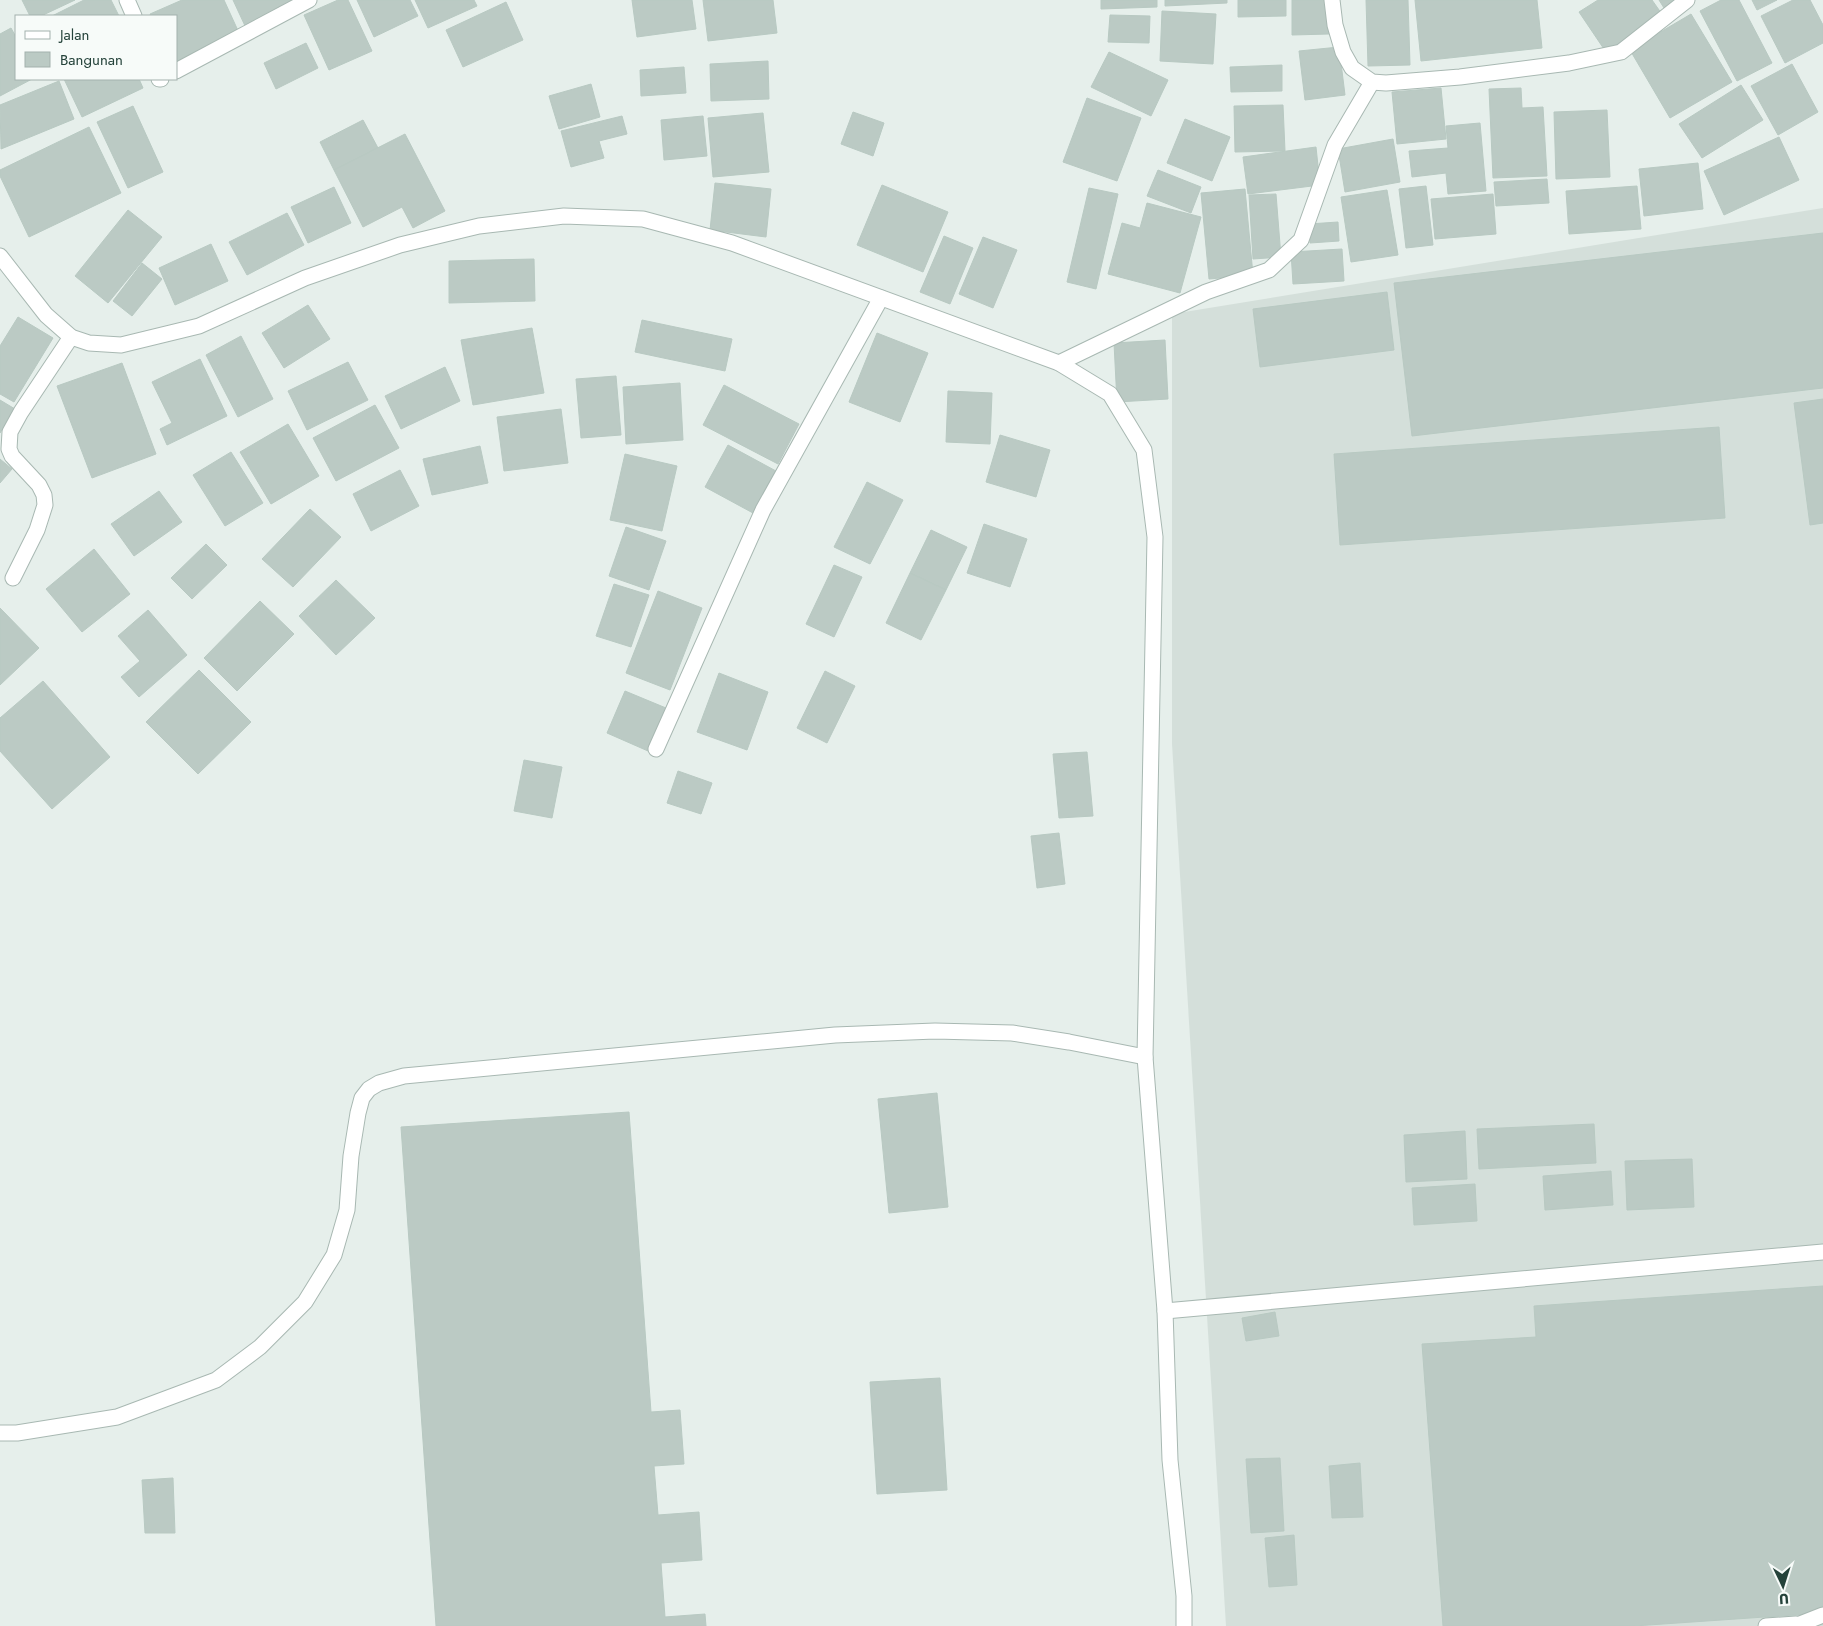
<svg xmlns="http://www.w3.org/2000/svg" width="1823" height="1626" font-family="Jost,sans-serif">
<rect width="100%" height="100%" fill="#e6efeb"/>
<polygon fill="#d4dfda" points="1823,208 1823,1626 1226,1626 1172,744 1172,314"/>
<g fill="#bbcac4" stroke="#b8c9c2">
<polygon points="22,0 75,0 41,16 30,16"/>
<polygon points="84,0 111,0 119,16 52,16"/>
<polygon points="182,0 224,0 240,35 176,63 176,16 151,16 150,14"/>
<polygon points="233,0 307,0 246,28"/>
<polygon points="338,0 348,0 372,51 329,70 304,15"/>
<polygon points="357,0 410,0 418,16 374,37"/>
<polygon points="415,0 474,0 477,6 428,28"/>
<polygon points="632,0 692,0 696,29 637,37"/>
<polygon points="703,0 773,0 777,33 708,41"/>
<polygon points="1101,0 1157,0 1157,7 1101,9"/>
<polygon points="1165,0 1227,0 1227,3 1165,6"/>
<polygon points="1238,0 1286,0 1286,16 1238,17"/>
<polygon points="1292,0 1329,0 1329,34 1292,35"/>
<polygon points="1366,0 1408,0 1410,65 1368,66"/>
<polygon points="1415,0 1537,0 1542,48 1421,61"/>
<polygon points="1598,0 1652,0 1664,17 1608,55 1579,12"/>
<polygon points="1659,0 1677,0 1664,8"/>
<polygon points="1721,0 1739,0 1772,63 1737,81 1700,11"/>
<polygon points="1752,0 1777,0 1757,10"/>
<polygon points="1793,0 1810,0 1823,25 1823,43 1785,63 1761,16"/>
<polygon points="506,2 523,40 463,67 446,30"/>
<polygon points="1162,11 1216,14 1213,64 1160,61"/>
<polygon points="1691,14 1732,82 1670,118 1630,50"/>
<polygon points="1110,15 1150,16 1149,43 1108,42"/>
<polygon points="11,28 16,37 16,79 32,79 0,96 0,34"/>
<polygon points="306,43 318,68 276,89 264,63"/>
<polygon points="1339,47 1345,95 1305,100 1299,51"/>
<polygon points="1109,52 1168,80 1151,116 1091,87"/>
<polygon points="768,61 769,99 711,101 710,64"/>
<polygon points="1792,64 1818,112 1778,135 1751,86"/>
<polygon points="1282,65 1282,91 1231,92 1230,67"/>
<polygon points="684,67 686,93 641,96 640,70"/>
<polygon points="64,79 139,79 143,88 82,117"/>
<polygon points="59,81 74,119 1,149 0,105"/>
<polygon points="591,84 600,117 559,129 549,96"/>
<polygon points="1741,85 1763,120 1702,158 1679,124"/>
<polygon points="1441,88 1446,139 1397,144 1392,92"/>
<polygon points="1521,88 1522,108 1543,107 1547,176 1493,178 1489,89"/>
<polygon points="1087,98 1141,118 1117,181 1063,162"/>
<polygon points="1283,105 1285,151 1235,152 1234,106"/>
<polygon points="133,106 163,172 128,188 97,122"/>
<polygon points="1607,110 1610,177 1556,179 1554,112"/>
<polygon points="853,112 884,123 873,156 841,144"/>
<polygon points="763,113 769,172 713,177 708,118"/>
<polygon points="622,116 627,134 599,141 604,158 571,167 561,131"/>
<polygon points="703,116 707,156 664,160 661,120"/>
<polygon points="1185,119 1230,137 1212,181 1167,163"/>
<polygon points="363,120 378,148 334,170 320,142"/>
<polygon points="1480,123 1486,191 1448,194 1446,173 1412,177 1409,151 1448,148 1446,126"/>
<polygon points="89,127 121,193 29,237 0,176 0,170"/>
<polygon points="405,134 445,211 413,228 402,207 363,227 334,170"/>
<polygon points="1779,137 1799,180 1724,215 1704,171"/>
<polygon points="1393,139 1400,182 1345,192 1338,149"/>
<polygon points="1316,147 1320,185 1248,194 1243,157"/>
<polygon points="1698,163 1703,209 1644,216 1639,169"/>
<polygon points="1158,170 1201,187 1191,213 1147,196"/>
<polygon points="1547,179 1549,203 1496,206 1494,182"/>
<polygon points="715,183 771,189 766,237 710,230"/>
<polygon points="882,185 948,212 923,272 857,245"/>
<polygon points="1426,186 1433,245 1406,248 1399,189"/>
<polygon points="1637,186 1641,229 1569,234 1566,191"/>
<polygon points="334,187 351,223 308,243 291,207"/>
<polygon points="1089,188 1118,194 1096,289 1067,282"/>
<polygon points="1245,189 1253,275 1209,279 1201,193"/>
<polygon points="1387,190 1398,255 1351,262 1341,197"/>
<polygon points="1276,194 1281,257 1253,259 1249,195"/>
<polygon points="1493,194 1496,234 1435,239 1431,199"/>
<polygon points="1147,203 1201,217 1180,293 1108,274 1122,223 1140,228"/>
<polygon points="128,210 162,237 108,303 75,276"/>
<polygon points="287,213 304,245 247,275 229,242"/>
<polygon points="1338,222 1339,241 1310,243 1309,224"/>
<polygon points="1823,233 1823,388 1412,436 1394,283"/>
<polygon points="944,236 973,248 950,304 920,292"/>
<polygon points="983,237 1017,250 993,308 959,294"/>
<polygon points="211,244 228,281 175,305 159,268"/>
<polygon points="1342,249 1344,281 1293,284 1291,252"/>
<polygon points="534,259 535,301 449,303 449,261"/>
<polygon points="142,263 162,279 132,316 113,301"/>
<polygon points="1387,292 1394,350 1260,367 1253,309"/>
<polygon points="308,305 330,339 284,368 262,333"/>
<polygon points="18,317 53,338 14,402 0,394 0,346"/>
<polygon points="642,320 732,339 725,371 635,352"/>
<polygon points="532,328 544,393 473,405 461,340"/>
<polygon points="877,333 928,353 900,422 849,402"/>
<polygon points="241,336 273,399 238,417 206,355"/>
<polygon points="1165,340 1168,399 1117,402 1114,343"/>
<polygon points="200,359 227,416 167,445 160,429 172,423 152,382"/>
<polygon points="348,362 368,400 307,430 288,391"/>
<polygon points="122,363 156,454 92,478 57,386"/>
<polygon points="445,367 460,401 401,429 385,396"/>
<polygon points="616,376 621,435 581,438 576,379"/>
<polygon points="680,383 683,440 626,444 623,387"/>
<polygon points="724,385 799,424 778,464 703,425"/>
<polygon points="948,391 992,393 990,444 946,442"/>
<polygon points="1823,399 1823,523 1810,525 1794,403"/>
<polygon points="0,400 15,409 0,433"/>
<polygon points="375,405 399,448 336,481 313,438"/>
<polygon points="561,409 568,463 504,471 497,417"/>
<polygon points="288,424 319,476 271,504 240,452"/>
<polygon points="1719,427 1725,518 1340,545 1334,454"/>
<polygon points="1000,435 1050,450 1036,497 986,482"/>
<polygon points="728,445 776,471 753,513 705,487"/>
<polygon points="480,446 488,483 432,495 423,459"/>
<polygon points="231,452 263,503 225,526 193,475"/>
<polygon points="625,454 677,466 662,531 610,520"/>
<polygon points="0,459 12,469 0,483"/>
<polygon points="400,470 419,506 371,531 353,494"/>
<polygon points="867,482 903,500 870,564 834,547"/>
<polygon points="159,491 182,522 134,556 111,524"/>
<polygon points="310,509 341,537 293,587 262,559"/>
<polygon points="984,524 1027,539 1010,587 967,573"/>
<polygon points="626,527 666,541 649,590 609,576"/>
<polygon points="931,530 967,547 946,590 910,573"/>
<polygon points="206,544 227,565 192,599 171,578"/>
<polygon points="94,549 130,594 82,632 46,589"/>
<polygon points="834,565 862,577 834,637 806,624"/>
<polygon points="910,573 946,590 921,640 886,623"/>
<polygon points="336,580 375,618 336,655 299,616"/>
<polygon points="614,584 649,595 631,647 596,636"/>
<polygon points="658,591 702,608 670,690 626,673"/>
<polygon points="260,601 294,634 237,691 204,658"/>
<polygon points="0,608 39,648 0,685"/>
<polygon points="148,610 187,655 139,697 121,677 140,661 118,636"/>
<polygon points="199,670 251,722 198,774 146,722"/>
<polygon points="825,671 855,686 827,743 797,728"/>
<polygon points="719,673 768,692 747,750 697,732"/>
<polygon points="43,681 110,757 52,809 0,751 0,718"/>
<polygon points="625,691 666,708 648,751 607,733"/>
<polygon points="1087,752 1093,816 1059,818 1053,754"/>
<polygon points="524,760 562,767 552,818 514,811"/>
<polygon points="678,771 712,783 701,814 667,803"/>
<polygon points="1059,833 1065,884 1037,888 1031,836"/>
<polygon points="937,1093 948,1207 889,1213 878,1099"/>
<polygon points="629,1112 651,1412 680,1410 684,1464 654,1466 658,1515 699,1512 702,1560 661,1563 665,1617 705,1614 706,1626 436,1626 401,1127"/>
<polygon points="1594,1124 1596,1163 1479,1169 1477,1129"/>
<polygon points="1465,1131 1467,1179 1406,1182 1404,1135"/>
<polygon points="1692,1159 1694,1207 1627,1210 1625,1161"/>
<polygon points="1611,1171 1613,1205 1545,1210 1543,1176"/>
<polygon points="1475,1184 1477,1221 1414,1225 1412,1188"/>
<polygon points="1823,1286 1823,1613 1634,1626 1443,1626 1422,1344 1536,1337 1534,1306"/>
<polygon points="1275,1312 1279,1336 1246,1341 1242,1318"/>
<polygon points="940,1378 947,1490 877,1494 870,1382"/>
<polygon points="1280,1458 1284,1531 1251,1533 1246,1459"/>
<polygon points="1360,1463 1363,1517 1332,1518 1329,1466"/>
<polygon points="173,1478 175,1533 145,1533 142,1480"/>
<polygon points="1294,1535 1297,1585 1269,1587 1265,1538"/>
</g>
<g fill="none" stroke-linecap="round" stroke-linejoin="round">
<g stroke="#a8b8b2" stroke-width="17">
<g id="minor">
<polyline points="127,0 134,16"/>
<polyline points="1332,0 1335,25 1343,52 1352,68 1372,82 1386,83 1460,77 1569,63 1621,52 1687,0"/>
<polyline points="176,71 309,0"/>
<polyline points="159,79 161,79"/>
<polyline points="0,256 46,315 71,337 89,343 121,345 199,326 305,278 400,245 479,226 564,216 643,219 732,243 1059,363 1110,394 1144,450 1155,537 1145,1057 1165,1311 1170,1460 1184,1596 1184,1626"/>
<polyline points="1059,363 1206,292 1269,270 1301,240 1335,145 1372,82"/>
<polyline points="13,578 37,530 45,505 44,495 39,485 12,456 9,449 10,432 21,412 71,337"/>
<polyline points="656,749 763,510 881,298"/>
<polyline points="1165,1311 1823,1252"/>
<polyline points="0,1433 17,1433 117,1417 216,1380 260,1347 305,1302 334,1255 347,1210 351,1156 358,1113 362,1098 369,1089 379,1083 404,1076 835,1035 935,1031 1012,1033 1069,1042 1145,1057"/>
<polyline points="1766,1626 1796,1624"/>
<polyline points="1795,1626 1823,1615"/>
</g>
</g>
<use href="#minor" stroke="#fff" stroke-width="15"/>
</g>
<rect x="15" y="15" width="162" height="65" fill="#f7fbf9" stroke="#a3b1ad"/>
<rect x="25" y="31" width="25" height="8" fill="#ffffff" stroke="#a3b1ad"/>
<text x="60" y="40" font-size="15" fill="#24423a">Jalan</text>
<rect x="25" y="52" width="25" height="15" fill="#bbcac4" stroke="#a3b1ad"/>
<text x="60" y="65" font-size="15" fill="#24423a">Bangunan</text>
<g transform="translate(1783 1586) rotate(176)" stroke="#f7fbf9" stroke-width="4" paint-order="stroke">
<path d="M0-4L9 19L0 12L-9 19Z" fill="#24423a"/>
<text y="-8" font-size="14" font-weight="bold" text-anchor="middle" fill="#24423a">U</text>
</g>
</svg>
